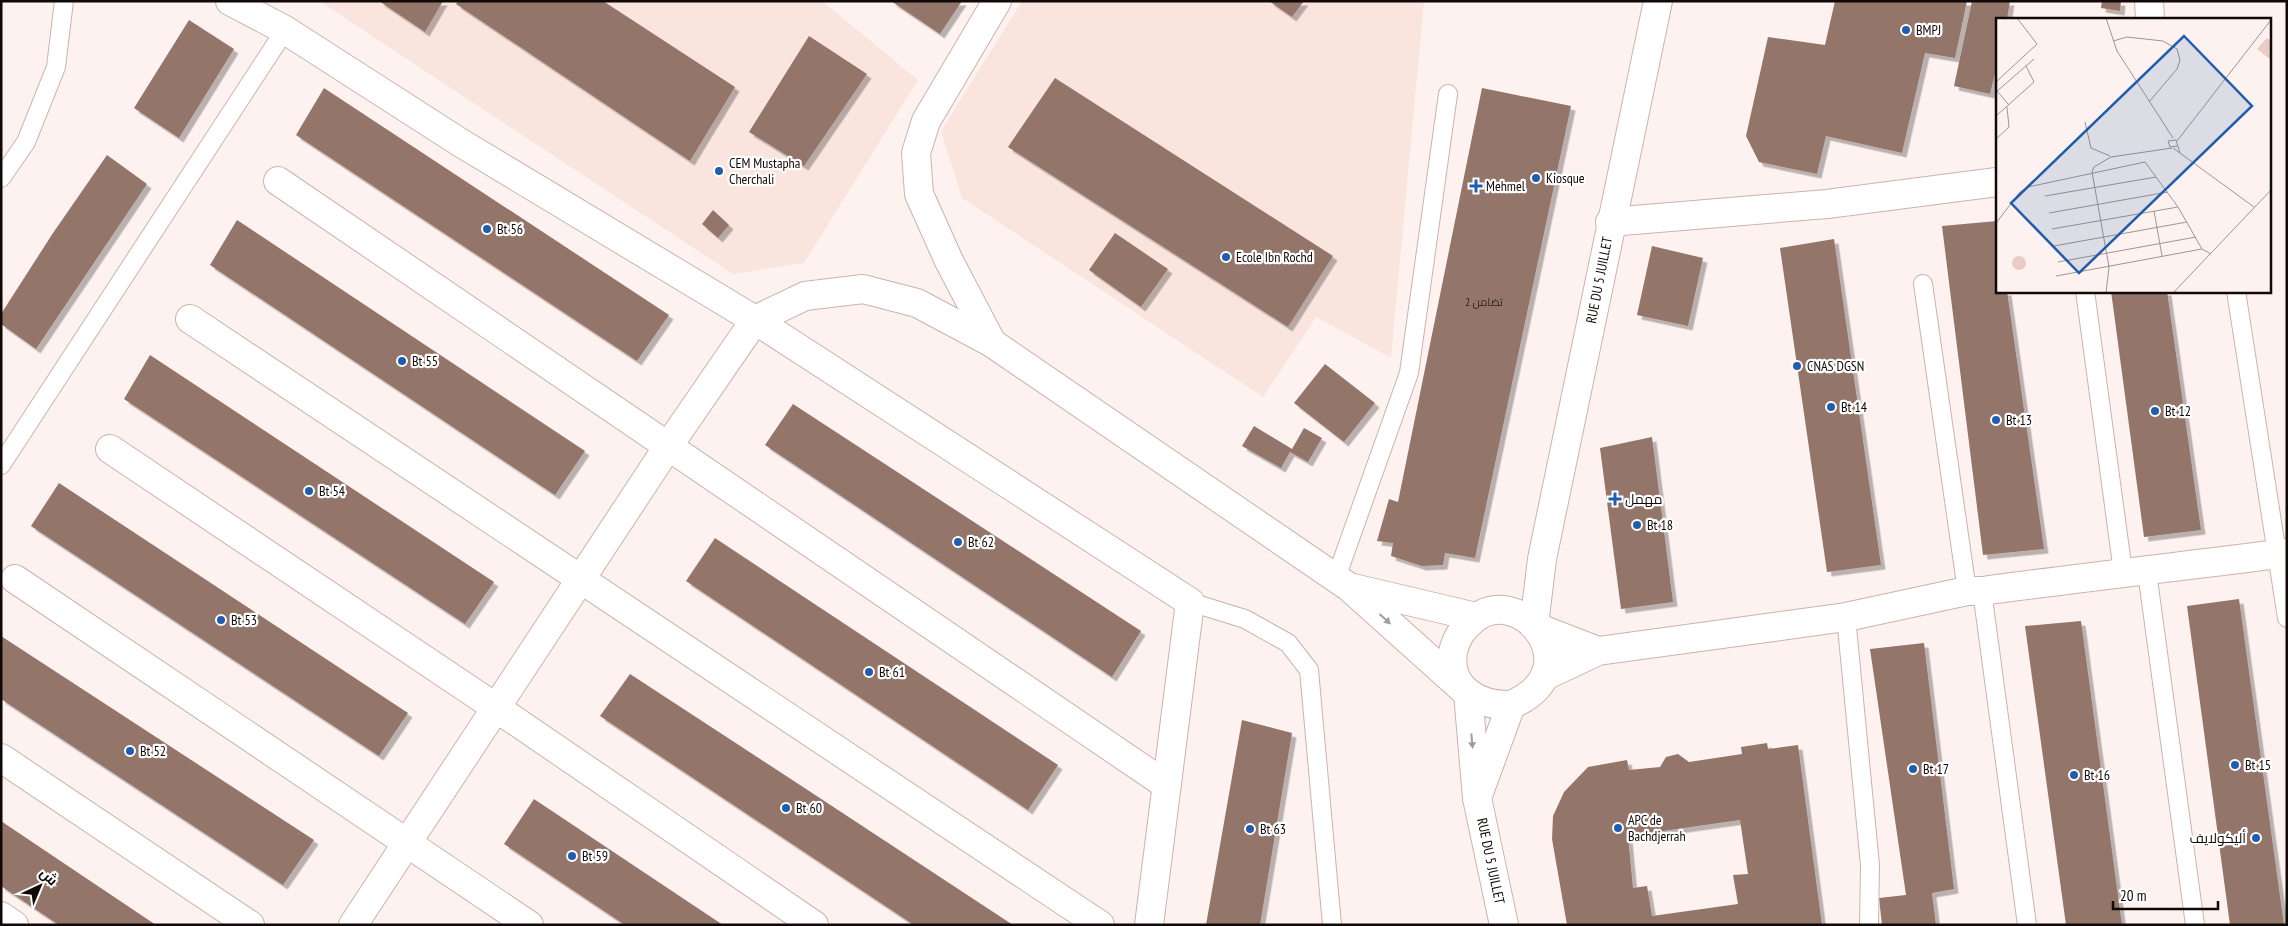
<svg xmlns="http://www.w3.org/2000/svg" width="2288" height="926" font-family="'PT Sans Narrow',Cairo,sans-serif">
<defs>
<filter id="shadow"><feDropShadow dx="4.5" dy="4.5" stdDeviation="0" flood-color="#0004"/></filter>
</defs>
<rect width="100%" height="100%" fill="#fdf2ef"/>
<g fill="#fae5de">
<polygon points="319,1 822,1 918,80 804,263 733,274"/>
<polygon points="1022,1 1424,1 1391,358 1316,317 1263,397 962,198 941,131"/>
</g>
<g fill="#93756b" fill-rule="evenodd" filter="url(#shadow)">
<polygon points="379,1 443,1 425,32"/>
<polygon points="458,1 603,1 735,87 690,161 456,4"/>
<polygon points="891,1 962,1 940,34"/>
<polygon points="1269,1 1304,1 1292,17"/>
<polygon points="1835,1 1967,1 1955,58 1925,53 1902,153 1826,136 1817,174 1759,162 1746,136 1768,37 1825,45"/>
<polygon points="1972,1 2010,1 2007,19 1997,19 1997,65 1990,94 1954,86"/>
<polygon points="2102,1 2121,1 2120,11 2101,8"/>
<polygon points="189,20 234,49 179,138 134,108"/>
<polygon points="809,36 867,74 804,166 749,132"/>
<polygon points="1055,78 1333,256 1288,327 1008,147"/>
<polygon points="324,88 669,315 637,361 296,135"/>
<polygon points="1482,88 1571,106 1475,558 1445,553 1443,565 1422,566 1391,556 1393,543 1377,541 1389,499 1398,502"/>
<polygon points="107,155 147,184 36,349 1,324 1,314 53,233"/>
<polygon points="713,210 729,225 718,238 702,224"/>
<polygon points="237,220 585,451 555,495 210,265"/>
<polygon points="1997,221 1997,291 2007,291 2044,549 1983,555 1942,226"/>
<polygon points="1115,233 1168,269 1141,307 1089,270"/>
<polygon points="1834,239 1881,565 1827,572 1780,248"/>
<polygon points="1652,246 1703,258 1688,326 1637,315"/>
<polygon points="2111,291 2167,291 2201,530 2144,537"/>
<polygon points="150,355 494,582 465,624 124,399"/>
<polygon points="1325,364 1375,403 1344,442 1294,403"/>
<polygon points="793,404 1141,631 1112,677 765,445"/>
<polygon points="1254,426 1292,449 1304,428 1322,438 1308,462 1290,452 1281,468 1242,446"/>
<polygon points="1652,437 1673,602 1621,609 1600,448"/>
<polygon points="59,483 408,713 379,756 31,526"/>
<polygon points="715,538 1058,765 1028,810 686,581"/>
<polygon points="2239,599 2284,925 2230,925 2187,606"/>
<polygon points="2081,621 2122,925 2066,925 2025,626"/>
<polygon points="1,636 314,840 283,885 1,699"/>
<polygon points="1924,643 1954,889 1932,893 1936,925 1882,925 1879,898 1906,895 1870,649"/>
<polygon points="630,674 800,785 1013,925 914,925 600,716"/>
<polygon points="1242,720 1292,733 1260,925 1206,925"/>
<path d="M1767 743 1768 749 1798 745 1822 925H1567L1552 839 1553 816 1564 792 1588 767 1627 760 1629 770 1660 767 1666 757 1678 754 1689 762 1742 754 1741 747ZM1740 820 1748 874 1733 875 1738 904 1652 916 1647 886 1633 888 1628 836Z"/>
<polygon points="534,799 723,925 625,925 504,844"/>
<polygon points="1,821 59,860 156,925 59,925 1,886"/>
</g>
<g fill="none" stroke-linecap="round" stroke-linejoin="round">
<g stroke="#ccb3ab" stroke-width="20">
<g id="lane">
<polyline points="1,178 26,142 56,67 64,1"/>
<polyline points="1923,284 1967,591"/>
<polyline points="2085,291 2123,572"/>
<polyline points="2236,291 2287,618"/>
<polyline points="1,465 285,30"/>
<polyline points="2147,572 2195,925"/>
<polyline points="1336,578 1409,373 1448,94"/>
<polyline points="1982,591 2027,925"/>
<polyline points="1190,602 1245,619 1288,643 1309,670 1332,925"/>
<polyline points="1846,617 1870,865 1869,925"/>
</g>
</g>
<g stroke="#ccb3ab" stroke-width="30">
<g id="street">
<polyline points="230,1 285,30 461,143 755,320 1190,602 1149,925"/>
<polyline points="2149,1 2150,19"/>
<polyline points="278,181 1165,784"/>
<polyline points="1610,222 1827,204 1997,182"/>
<polyline points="190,319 1100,925"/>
<polyline points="992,343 949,261 919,194 916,153 926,121 997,1"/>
<polyline points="110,449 495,707 814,925"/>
<polyline points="15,579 529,925"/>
<polyline points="1353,588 1476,617"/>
<polyline points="1536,627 1598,651"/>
<path d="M1545 676 1598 651 1846 617 1967 591H1982C2084 577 2185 566 2287 553"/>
<polyline points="1,758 250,925"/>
<polyline points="1,916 14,925"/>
<polyline points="353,925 669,445 755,320 805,296 863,289 917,303 992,343 1349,587 1465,691"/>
</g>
</g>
<g stroke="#ccb3ab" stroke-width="30">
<g id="secondary">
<polyline points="1534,625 1542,559 1658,1"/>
<polyline points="1468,693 1477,798 1504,925"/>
<path d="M1477 798 1511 705C1594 669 1519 580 1473 620 1462 629 1456 638 1453 652 1447 688 1479 706 1511 705"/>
</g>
</g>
<use href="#lane" stroke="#fff" stroke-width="18"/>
<use href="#street" stroke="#fff" stroke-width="28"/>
<use href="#secondary" stroke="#fff" stroke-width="28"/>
</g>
<defs><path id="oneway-solid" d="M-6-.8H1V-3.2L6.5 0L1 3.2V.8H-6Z" transform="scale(1.25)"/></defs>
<g fill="#a09d9c">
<use href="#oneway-solid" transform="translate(1385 619) rotate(42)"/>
<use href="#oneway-solid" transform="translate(1472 741) rotate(85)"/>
</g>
<g fill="#215daf" stroke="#fff" stroke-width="2">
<circle cx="1906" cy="30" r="5"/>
<circle cx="719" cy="171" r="5"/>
<circle cx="1536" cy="178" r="5"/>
<path d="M1473.5 178.5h5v5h5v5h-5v5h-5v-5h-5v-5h5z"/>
<circle cx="487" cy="229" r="5"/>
<circle cx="1226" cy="257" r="5"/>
<circle cx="402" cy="361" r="5"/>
<circle cx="1797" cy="366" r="5"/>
<circle cx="1831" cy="407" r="5"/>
<circle cx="2155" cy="411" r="5"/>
<circle cx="1996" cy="420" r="5"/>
<circle cx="309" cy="491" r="5"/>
<path d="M1612.5 491.5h5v5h5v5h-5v5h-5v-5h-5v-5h5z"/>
<circle cx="1637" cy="525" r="5"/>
<circle cx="958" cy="542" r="5"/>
<circle cx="221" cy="620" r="5"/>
<circle cx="869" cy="672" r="5"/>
<circle cx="130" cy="751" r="5"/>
<circle cx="2235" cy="765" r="5"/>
<circle cx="1913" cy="769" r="5"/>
<circle cx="2074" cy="775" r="5"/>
<circle cx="786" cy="808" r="5"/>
<circle cx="1618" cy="828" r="5"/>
<circle cx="1250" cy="829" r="5"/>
<circle cx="2256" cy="838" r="5"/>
<circle cx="572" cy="856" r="5"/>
</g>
<g text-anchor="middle" stroke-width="4.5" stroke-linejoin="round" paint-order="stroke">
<g font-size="11" fill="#322420">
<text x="1484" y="306">تضامن 2</text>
</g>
<g font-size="14" fill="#110907" stroke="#fff" text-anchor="start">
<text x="1916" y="35">BMPJ</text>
<text x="729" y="168">CEM Mustapha<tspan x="729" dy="16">Cherchali</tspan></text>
<text x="1546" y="183">Kiosque</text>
<text x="1486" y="191">Mehmel</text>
<text x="497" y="234">Bt 56</text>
<text x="1236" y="262">Ecole Ibn Rochd</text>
<text x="412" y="366">Bt 55</text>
<text x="1807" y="371">CNAS DGSN</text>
<text x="1841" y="412">Bt 14</text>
<text x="2165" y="416">Bt 12</text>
<text x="2006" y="425">Bt 13</text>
<text x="319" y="496">Bt 54</text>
<text x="1625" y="504">مهمل</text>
<text x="1647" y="530">Bt 18</text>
<text x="968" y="547">Bt 62</text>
<text x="231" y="625">Bt 53</text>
<text x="879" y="677">Bt 61</text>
<text x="140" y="756">Bt 52</text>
<text x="2245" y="770">Bt 15</text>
<text x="1923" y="774">Bt 17</text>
<text x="2084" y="780">Bt 16</text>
<text x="796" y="813">Bt 60</text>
<text x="1628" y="825">APC de<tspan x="1628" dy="16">Bachdjerrah</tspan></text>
<text x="1260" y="834">Bt 63</text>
<text x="2246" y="843" text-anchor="end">أليكولايف</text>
<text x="582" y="861">Bt 59</text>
</g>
<g font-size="14" fill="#110907" stroke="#fff">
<text transform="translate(1599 280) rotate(-79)" y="5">RUE DU 5 JUILLET</text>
<text transform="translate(1491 861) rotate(78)" y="5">RUE DU 5 JUILLET</text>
</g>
</g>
<g transform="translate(1996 18)">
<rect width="275" height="275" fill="#fdf2ef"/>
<path d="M271 20 275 23V42L261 31ZM16 245a7 7 0 1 1 14 0a7 7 0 1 1-14 0Z" fill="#e9ccc3"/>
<path fill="none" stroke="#9f9592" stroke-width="1" d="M110 0 121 33 177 120M117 23 131 19 167 23 181 31 184 42 181 51 153 84M0 64 41 26 21 0M1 73 13 87M0 74 38 41M0 98 38 64 30 48M89 104 95 130 114 138M0 121 13 109 11 89M181 123 275 2M181 128 174 129 172 123 180 122 184 135M177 130 258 189M49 178 160 159M158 193 166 238M53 195 172 174M0 205 24 174 32 169 149 144 182 189 206 231 215 236M56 211 182 189M58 228 191 204M62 244 200 219M275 252V268M60 258 206 231M110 275 113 249 96 154 98 149 115 139 176 130M177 275 275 172"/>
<path fill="#215daf" fill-opacity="0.15" stroke="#215daf" stroke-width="2.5" d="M188 18 256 88 83 255 15 185Z"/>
<rect width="275" height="275" fill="none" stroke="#110907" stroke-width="2.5"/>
</g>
<rect width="2288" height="926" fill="none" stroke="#110907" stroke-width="5"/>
<g transform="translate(40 886) rotate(44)" stroke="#ffffff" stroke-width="4" paint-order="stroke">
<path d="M0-4L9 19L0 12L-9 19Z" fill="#110907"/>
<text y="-8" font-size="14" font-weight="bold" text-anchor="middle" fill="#110907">ش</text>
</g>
<path d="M2113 901v8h105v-8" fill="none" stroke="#110907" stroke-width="2.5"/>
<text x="2120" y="901" font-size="15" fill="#110907" stroke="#ffffff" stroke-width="4" paint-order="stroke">20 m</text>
</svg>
